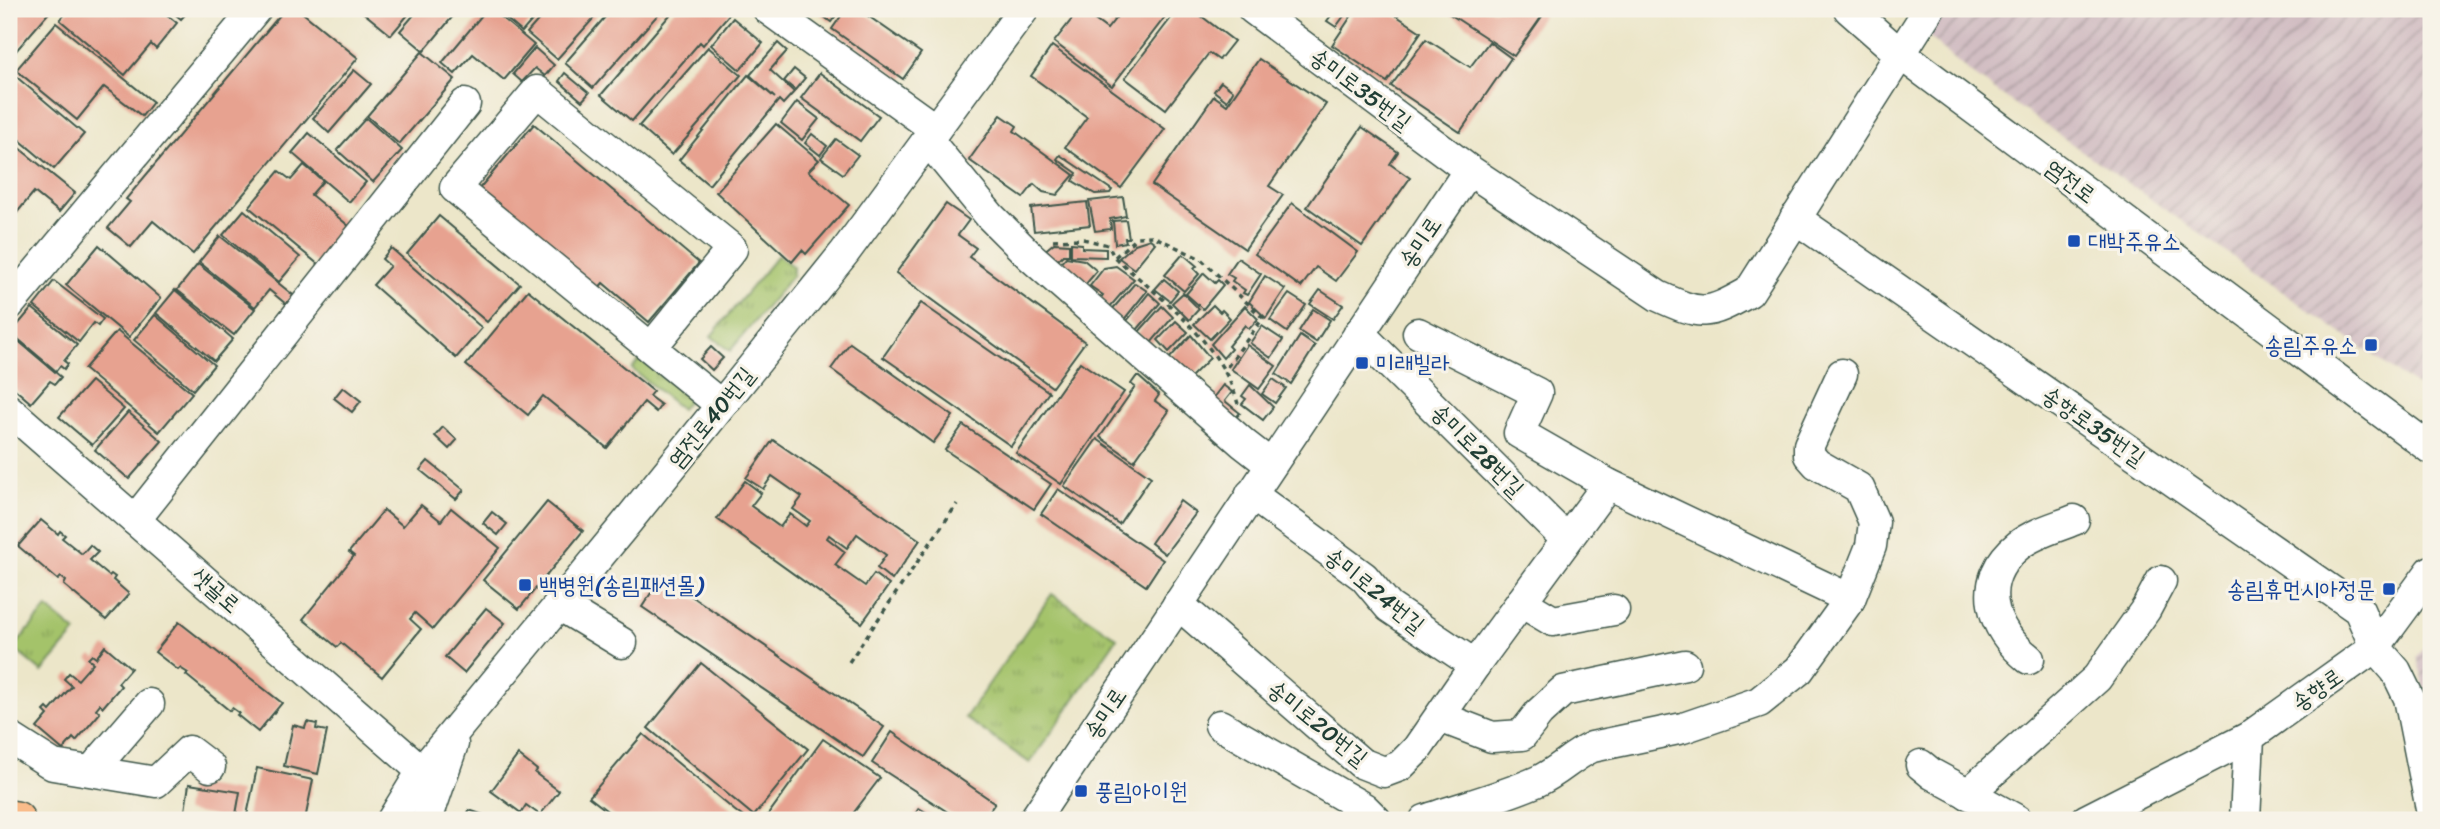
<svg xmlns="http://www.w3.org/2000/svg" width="2440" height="829" font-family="Sriracha,'Poor Story',sans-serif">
<defs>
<pattern id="industrial-furrows" width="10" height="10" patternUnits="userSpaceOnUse" patternTransform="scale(1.75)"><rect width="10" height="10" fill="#d2bec3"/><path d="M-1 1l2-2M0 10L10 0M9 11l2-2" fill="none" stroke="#aa9c9f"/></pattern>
<pattern id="grass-tufts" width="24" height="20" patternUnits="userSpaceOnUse" patternTransform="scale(1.75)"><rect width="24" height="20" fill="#a4c36b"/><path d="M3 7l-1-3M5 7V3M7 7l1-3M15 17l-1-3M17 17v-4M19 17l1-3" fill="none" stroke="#85a059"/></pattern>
</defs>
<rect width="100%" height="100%" fill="#f7f3e8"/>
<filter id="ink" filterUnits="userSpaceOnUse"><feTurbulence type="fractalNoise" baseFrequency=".0143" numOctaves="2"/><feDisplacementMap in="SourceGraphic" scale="14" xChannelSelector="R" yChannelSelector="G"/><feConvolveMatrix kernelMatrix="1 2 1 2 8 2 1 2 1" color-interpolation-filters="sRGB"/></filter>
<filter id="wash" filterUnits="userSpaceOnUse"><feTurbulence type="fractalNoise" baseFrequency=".00686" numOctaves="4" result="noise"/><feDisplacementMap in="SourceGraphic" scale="28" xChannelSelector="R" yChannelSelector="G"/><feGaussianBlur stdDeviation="1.57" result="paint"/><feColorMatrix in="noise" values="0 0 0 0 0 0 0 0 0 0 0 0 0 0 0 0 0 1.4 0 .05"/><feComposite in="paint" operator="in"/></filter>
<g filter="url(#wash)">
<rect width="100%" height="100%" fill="#ece6c9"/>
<g fill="url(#industrial-furrows)">
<polygon points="1897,9 2431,9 2431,396 1968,71"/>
<polygon points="2431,640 2431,714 2417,657"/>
</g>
<g fill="url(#grass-tufts)" stroke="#628050" stroke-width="2">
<polygon points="778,255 793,267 793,275 730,351 711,336"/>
<polygon points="640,359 689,399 681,409 632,369"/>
<polygon points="1052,594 1117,638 1030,763 965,718"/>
<polygon points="47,608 76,632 42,672 13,648"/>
</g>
<g id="blocks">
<g fill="#e7a290">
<polygon points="9,9 52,9 9,59"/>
<polygon points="69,9 160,9 177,23 156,49 151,44 125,75 60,20"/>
<polygon points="169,9 190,9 181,19"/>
<polygon points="285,9 298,9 358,58 193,254 153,221 131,247 108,228 130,202 126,199"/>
<polygon points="359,9 413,9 391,35"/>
<polygon points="419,9 459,9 424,51 400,31"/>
<polygon points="487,9 491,9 534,45 504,80 473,54 455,74 442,63"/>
<polygon points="495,9 542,9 522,32"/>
<polygon points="548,9 602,9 557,59 527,33"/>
<polygon points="612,9 670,9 665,14 661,11 593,88 565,63"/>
<polygon points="675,9 727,9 731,12 703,45 700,42 632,121 601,95"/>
<polygon points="814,9 841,9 831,22"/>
<polygon points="846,9 858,9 921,53 903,79 832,29"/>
<polygon points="1080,9 1107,29 1123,9 1171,9 1112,86 1054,42"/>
<polygon points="1178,9 1192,9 1234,41 1219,60 1209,53 1166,109 1125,78"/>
<polygon points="1336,9 1349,9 1336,27 1327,21"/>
<polygon points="1356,9 1386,9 1421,32 1387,82 1332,45"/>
<polygon points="1442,9 1547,9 1514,56"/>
<polygon points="733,18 763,43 740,70 711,45"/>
<polygon points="56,23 153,102 142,116 104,87 77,120 16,70"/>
<polygon points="1426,39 1470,67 1489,42 1511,58 1460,132 1391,86"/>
<polygon points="778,43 787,51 770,70 794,92 783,104 779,100 709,185 679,160 748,75 775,98 750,75"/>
<polygon points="1052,46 1165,129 1121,188 1065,147 1087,117 1031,76"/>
<polygon points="708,47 741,75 672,155 639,126"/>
<polygon points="535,48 554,65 545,76 535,68 522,82 513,74"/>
<polygon points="422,52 455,79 399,144 367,116"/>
<polygon points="1259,59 1326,104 1269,186 1283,195 1245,249 1152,185 1214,96 1227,105"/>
<polygon points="794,69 805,78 795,90 784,81"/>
<polygon points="354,70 371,84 329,133 313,118"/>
<polygon points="565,73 589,93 582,101 559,81"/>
<polygon points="820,73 879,116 860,141 801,98"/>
<polygon points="13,74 84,134 54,169 9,131 9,78"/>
<polygon points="1221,82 1233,91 1227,101 1214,91"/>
<polygon points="797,102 819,119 802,140 781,123"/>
<polygon points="1001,115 1017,126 1014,131 1074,175 1057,195 1043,192 1034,184 1023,198 969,160"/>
<polygon points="366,118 402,150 373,182 337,150"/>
<polygon points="534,124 699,263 649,322 603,283 596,291 478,190"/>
<polygon points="776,124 819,160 808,171 849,205 806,254 802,250 792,262 716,192"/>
<polygon points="1362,127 1398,152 1390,164 1410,178 1362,246 1307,207"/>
<polygon points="309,133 366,182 349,202 292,153"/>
<polygon points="812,134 827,146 820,155 805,143"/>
<polygon points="836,139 858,155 843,174 821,158"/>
<polygon points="9,140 75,193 59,212 34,192 15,215 9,210"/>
<polygon points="1060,155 1112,190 1110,193 1095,194 1073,181 1077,173 1057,159"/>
<polygon points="304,165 323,181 311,195 350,227 319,265 249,207 279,171 291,180"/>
<polygon points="1123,197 1126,216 1110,219 1111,229 1095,231 1089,201"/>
<polygon points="1087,202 1090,225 1034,231 1031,208"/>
<polygon points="1292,203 1358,252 1336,281 1316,267 1301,287 1255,254"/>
<polygon points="946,204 969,220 958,235 976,248 969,257 1085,342 1052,387 896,273"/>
<polygon points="244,210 300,257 279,282 223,235"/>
<polygon points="439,216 520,284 487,322 407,254"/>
<polygon points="1126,220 1129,238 1125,238 1126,242 1115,244 1113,221"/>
<polygon points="220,236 293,295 286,304 269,290 255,307 199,262"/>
<polygon points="1150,239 1155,243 1134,269 1119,258 1135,244"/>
<polygon points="1054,243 1069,244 1069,255 1063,255 1055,263 1043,252"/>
<polygon points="1071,243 1082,244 1082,248 1106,249 1106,257 1071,256"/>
<polygon points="99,245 161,298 129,337 66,285"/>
<polygon points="391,248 482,328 456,358 373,285 390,266 382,259"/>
<polygon points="1183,254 1197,266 1194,269 1199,274 1184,291 1165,275"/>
<polygon points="1066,257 1084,260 1097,271 1085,285 1057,267"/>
<polygon points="1238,258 1261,274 1247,295 1243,293 1245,290 1232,281 1234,278 1227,274"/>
<polygon points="198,264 255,309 234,335 177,290"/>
<polygon points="1116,266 1134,279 1109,308 1101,298 1103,295 1090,286 1104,268"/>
<polygon points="1204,273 1215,283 1218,280 1223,285 1203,309 1186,294"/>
<polygon points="1265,276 1285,289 1266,318 1249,302"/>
<polygon points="1164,279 1178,291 1170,301 1155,289"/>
<polygon points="54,281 103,319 98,326 94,323 79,342 34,306"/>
<polygon points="1135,283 1147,291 1122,322 1110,312"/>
<polygon points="175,290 233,339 214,361 156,313"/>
<polygon points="528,290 653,391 649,396 661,405 656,412 644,402 607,448 543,396 528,415 466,365"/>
<polygon points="1320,290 1343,305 1333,319 1310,304"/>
<polygon points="1149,293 1160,303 1137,330 1127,321"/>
<polygon points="1183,293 1199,309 1189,320 1172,303"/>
<polygon points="1289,294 1306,305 1287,332 1270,320"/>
<polygon points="921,303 1049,392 1011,446 883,357"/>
<polygon points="1213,305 1220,312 1222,310 1230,318 1210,339 1194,324"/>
<polygon points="1162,306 1173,317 1151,343 1137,334"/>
<polygon points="1245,306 1258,319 1249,329 1245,325 1228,346 1231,349 1223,358 1211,344"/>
<polygon points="32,308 77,345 64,361 68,364 64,369 60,366 56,371 11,333"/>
<polygon points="1313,309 1330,320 1316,342 1299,331"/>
<polygon points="155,315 214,365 193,390 134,340"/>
<polygon points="1176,321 1188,332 1169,352 1158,340"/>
<polygon points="1262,326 1283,340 1271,358 1250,343"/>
<polygon points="117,331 192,393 159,432 84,369"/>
<polygon points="10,334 61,377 55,384 50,381 31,403 9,384"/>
<polygon points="1191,335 1210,358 1187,381 1167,361"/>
<polygon points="1300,336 1315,346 1291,384 1276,374"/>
<polygon points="850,343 953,416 933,443 831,369"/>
<polygon points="1247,345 1276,366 1259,389 1231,369"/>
<polygon points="711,347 723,358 712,370 700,359"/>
<polygon points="1080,362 1124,392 1061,484 1016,453"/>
<polygon points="1136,377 1139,377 1159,395 1155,401 1169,411 1134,461 1100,437 1135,387 1131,384"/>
<polygon points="1273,379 1286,388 1275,403 1262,394"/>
<polygon points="91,381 124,409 92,445 59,417"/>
<polygon points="1223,385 1232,392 1225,401 1240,413 1232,422 1209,403"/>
<polygon points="1250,385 1273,407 1263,420 1242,404 1246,399 1242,396"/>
<polygon points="343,387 361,401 352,412 334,398"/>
<polygon points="128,412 162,441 129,479 95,450"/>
<polygon points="963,425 1051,484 1034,509 945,450"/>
<polygon points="443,427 457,440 449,449 435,436"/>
<polygon points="1097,439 1151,477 1119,524 1064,486"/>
<polygon points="773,440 920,540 892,580 877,568 886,555 857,534 847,548 829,535 827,538 845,552 835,565 865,586 874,574 889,585 862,623 717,519 745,481 761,493 751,506 780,527 790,514 806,526 810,521 793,509 802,497 772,476 763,489 746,478"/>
<polygon points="428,461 464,490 456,499 420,470"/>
<polygon points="1058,489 1163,560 1146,586 1041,514"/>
<polygon points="1180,501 1196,513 1165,554 1151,543"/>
<polygon points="547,502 583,531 519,609 483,580"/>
<polygon points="421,505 441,521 451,508 500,548 433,629 415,613 410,619 421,629 382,677 341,643 337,647 303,619 354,556 349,552 384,510 403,526"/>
<polygon points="492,512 507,524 498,535 483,523"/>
<polygon points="41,520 58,534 60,531 65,535 62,538 82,554 90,545 98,552 90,560 109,576 111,574 115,577 113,580 129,594 106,620 64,585 66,581 61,577 58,580 18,546"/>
<polygon points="662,576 884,727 863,757 642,607"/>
<polygon points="486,608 505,623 464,673 445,657"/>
<polygon points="179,622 282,703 258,732 237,715 239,713 232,708 230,711 186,675 188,673 180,668 178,670 155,652"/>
<polygon points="105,646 131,668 118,683 121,686 103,707 100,704 96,709 100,713 76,741 73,738 63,750 37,728 48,715 44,711 47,708 50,711 72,686 64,679 69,673 78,680 93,663 88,659 92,655 96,658"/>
<polygon points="701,663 808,749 754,816 648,728"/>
<polygon points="307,722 317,724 316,729 327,731 318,774 284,766 293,725 305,728"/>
<polygon points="892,732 995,803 983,820 960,820 872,763"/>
<polygon points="643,734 734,810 747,820 619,820 589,797"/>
<polygon points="823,739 880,778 848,820 767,820 765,819"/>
<polygon points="518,755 537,770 535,773 559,791 540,815 526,805 521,813 491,791"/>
<polygon points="257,768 313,780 305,820 246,820"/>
<polygon points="189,784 240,792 235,820 185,811"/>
<polygon points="919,808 939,820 911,820"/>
<polygon points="469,810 498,820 466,820"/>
</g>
</g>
</g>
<g filter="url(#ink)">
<use href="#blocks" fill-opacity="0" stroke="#3e564a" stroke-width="2"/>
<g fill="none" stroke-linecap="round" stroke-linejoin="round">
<g stroke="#3e564a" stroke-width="33">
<g id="minor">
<polyline points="768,9 935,129"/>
<path d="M1253 9 1469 170 1658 296C1702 316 1706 316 1749 292L1929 9"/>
<polyline points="1849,9 1899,53 2431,449"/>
<polyline points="927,139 990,216 1030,256 1244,444 1271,465"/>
<polyline points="1795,218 2359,610 2375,647 2396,671 2409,698 2431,809"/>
<polyline points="9,305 256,9"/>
<polyline points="1359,333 1566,539"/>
<polyline points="1418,333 1537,393 1519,433 1608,484 1850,599"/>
<polyline points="651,348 732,249 537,91 455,188 721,405"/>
<polyline points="9,410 422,771"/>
<polyline points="1251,494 1364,577 1389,607 1475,665"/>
<polyline points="135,520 465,104"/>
<polyline points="1521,602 1553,621 1614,610"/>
<polyline points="1178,604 1361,763 1384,772 1400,766 1417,749 1475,665 1608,484"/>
<polyline points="559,605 622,643"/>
<path d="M2029 659C1990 628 1975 580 2019 545 2034 533 2057 527 2074 520"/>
<polyline points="1440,717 1492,737 1522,735 1539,713 1563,691 1685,665"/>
<polyline points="1220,725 1364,808 1376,820"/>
<polyline points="9,737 53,765 156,782 189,751 210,767"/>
<polyline points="1921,765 1932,774 2017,820"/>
<polyline points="92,770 149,704"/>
<polyline points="1968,794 2097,678 2146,609 2161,581"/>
<polyline points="392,820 422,771 624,526 845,252 1024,9"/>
<polyline points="427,820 453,744"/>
<polyline points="1034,820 1469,170"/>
<path d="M1425 820C1462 807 1502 797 1538 781 1558 772 1572 756 1592 747L1683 728 1759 702 1799 670 1850 599 1871 546 1874 522 1859 488 1817 464 1809 455V445L1842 374"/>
<polyline points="2086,820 2249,737 2375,647 2431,571"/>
<polyline points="2245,820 2249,737"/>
</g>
</g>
<g stroke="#3e564a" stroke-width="40">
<polyline id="major" points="9,819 16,820"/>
</g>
<g stroke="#3e564a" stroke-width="3.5" stroke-dasharray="5 5" stroke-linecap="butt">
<path d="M1053 240 1083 239 1108 245 1114 257C1161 298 1221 342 1238 404"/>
<polyline points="1115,257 1137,237 1153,236 1201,259 1263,318 1224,371"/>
<polyline points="849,662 957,504"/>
</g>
<use href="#minor" stroke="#fff" stroke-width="30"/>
<use href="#major" stroke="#f9bc8a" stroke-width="37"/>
</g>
</g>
<g fill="#1a4fb4" stroke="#f7f3e8" stroke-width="2.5">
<rect x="2067" y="234" width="14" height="14" rx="3.5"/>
<rect x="2364" y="338" width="14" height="14" rx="3.5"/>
<rect x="1355" y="356" width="14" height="14" rx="3.5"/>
<rect x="518" y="578" width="14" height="14" rx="3.5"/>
<rect x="2382" y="582" width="14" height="14" rx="3.5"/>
<rect x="1074" y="784" width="14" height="14" rx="3.5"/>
</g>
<g text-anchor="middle" stroke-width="6" stroke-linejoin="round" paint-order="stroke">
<g font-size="23" fill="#1f3d34" stroke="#f7f3e8">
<text transform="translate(1361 89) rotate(37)" y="8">송미로35번길</text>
<text transform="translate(2071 181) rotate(37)" y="8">염전로</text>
<text transform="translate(1420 242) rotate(-56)" y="8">송미로</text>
<text transform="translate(711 417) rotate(-51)" y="8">염전로40번길</text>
<text transform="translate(2094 426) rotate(35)" y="8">송향로35번길</text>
<text transform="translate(1478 450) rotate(45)" y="8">송미로28번길</text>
<text transform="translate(216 590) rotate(41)" y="8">샛골로</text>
<text transform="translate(1375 590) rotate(39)" y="8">송미로24번길</text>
<text transform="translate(2317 689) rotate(-35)" y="8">송향로</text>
<text transform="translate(1105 713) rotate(-56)" y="8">송미로</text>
<text transform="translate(1318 723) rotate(39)" y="8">송미로20번길</text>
</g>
<g font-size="23" fill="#164399" stroke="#f7f3e8" text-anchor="start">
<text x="2088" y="249">대박주유소</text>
<text x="2357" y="353" text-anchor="end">송림주유소</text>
<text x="1376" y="371">미래빌라</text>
<text x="539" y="593">백병원(송림패션몰)</text>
<text x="2375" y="597" text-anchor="end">송림휴먼시아정문</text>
<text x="1095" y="799">풍림아이원</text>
</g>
</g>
<rect width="2440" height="829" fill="none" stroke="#f7f3e8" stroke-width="35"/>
</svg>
